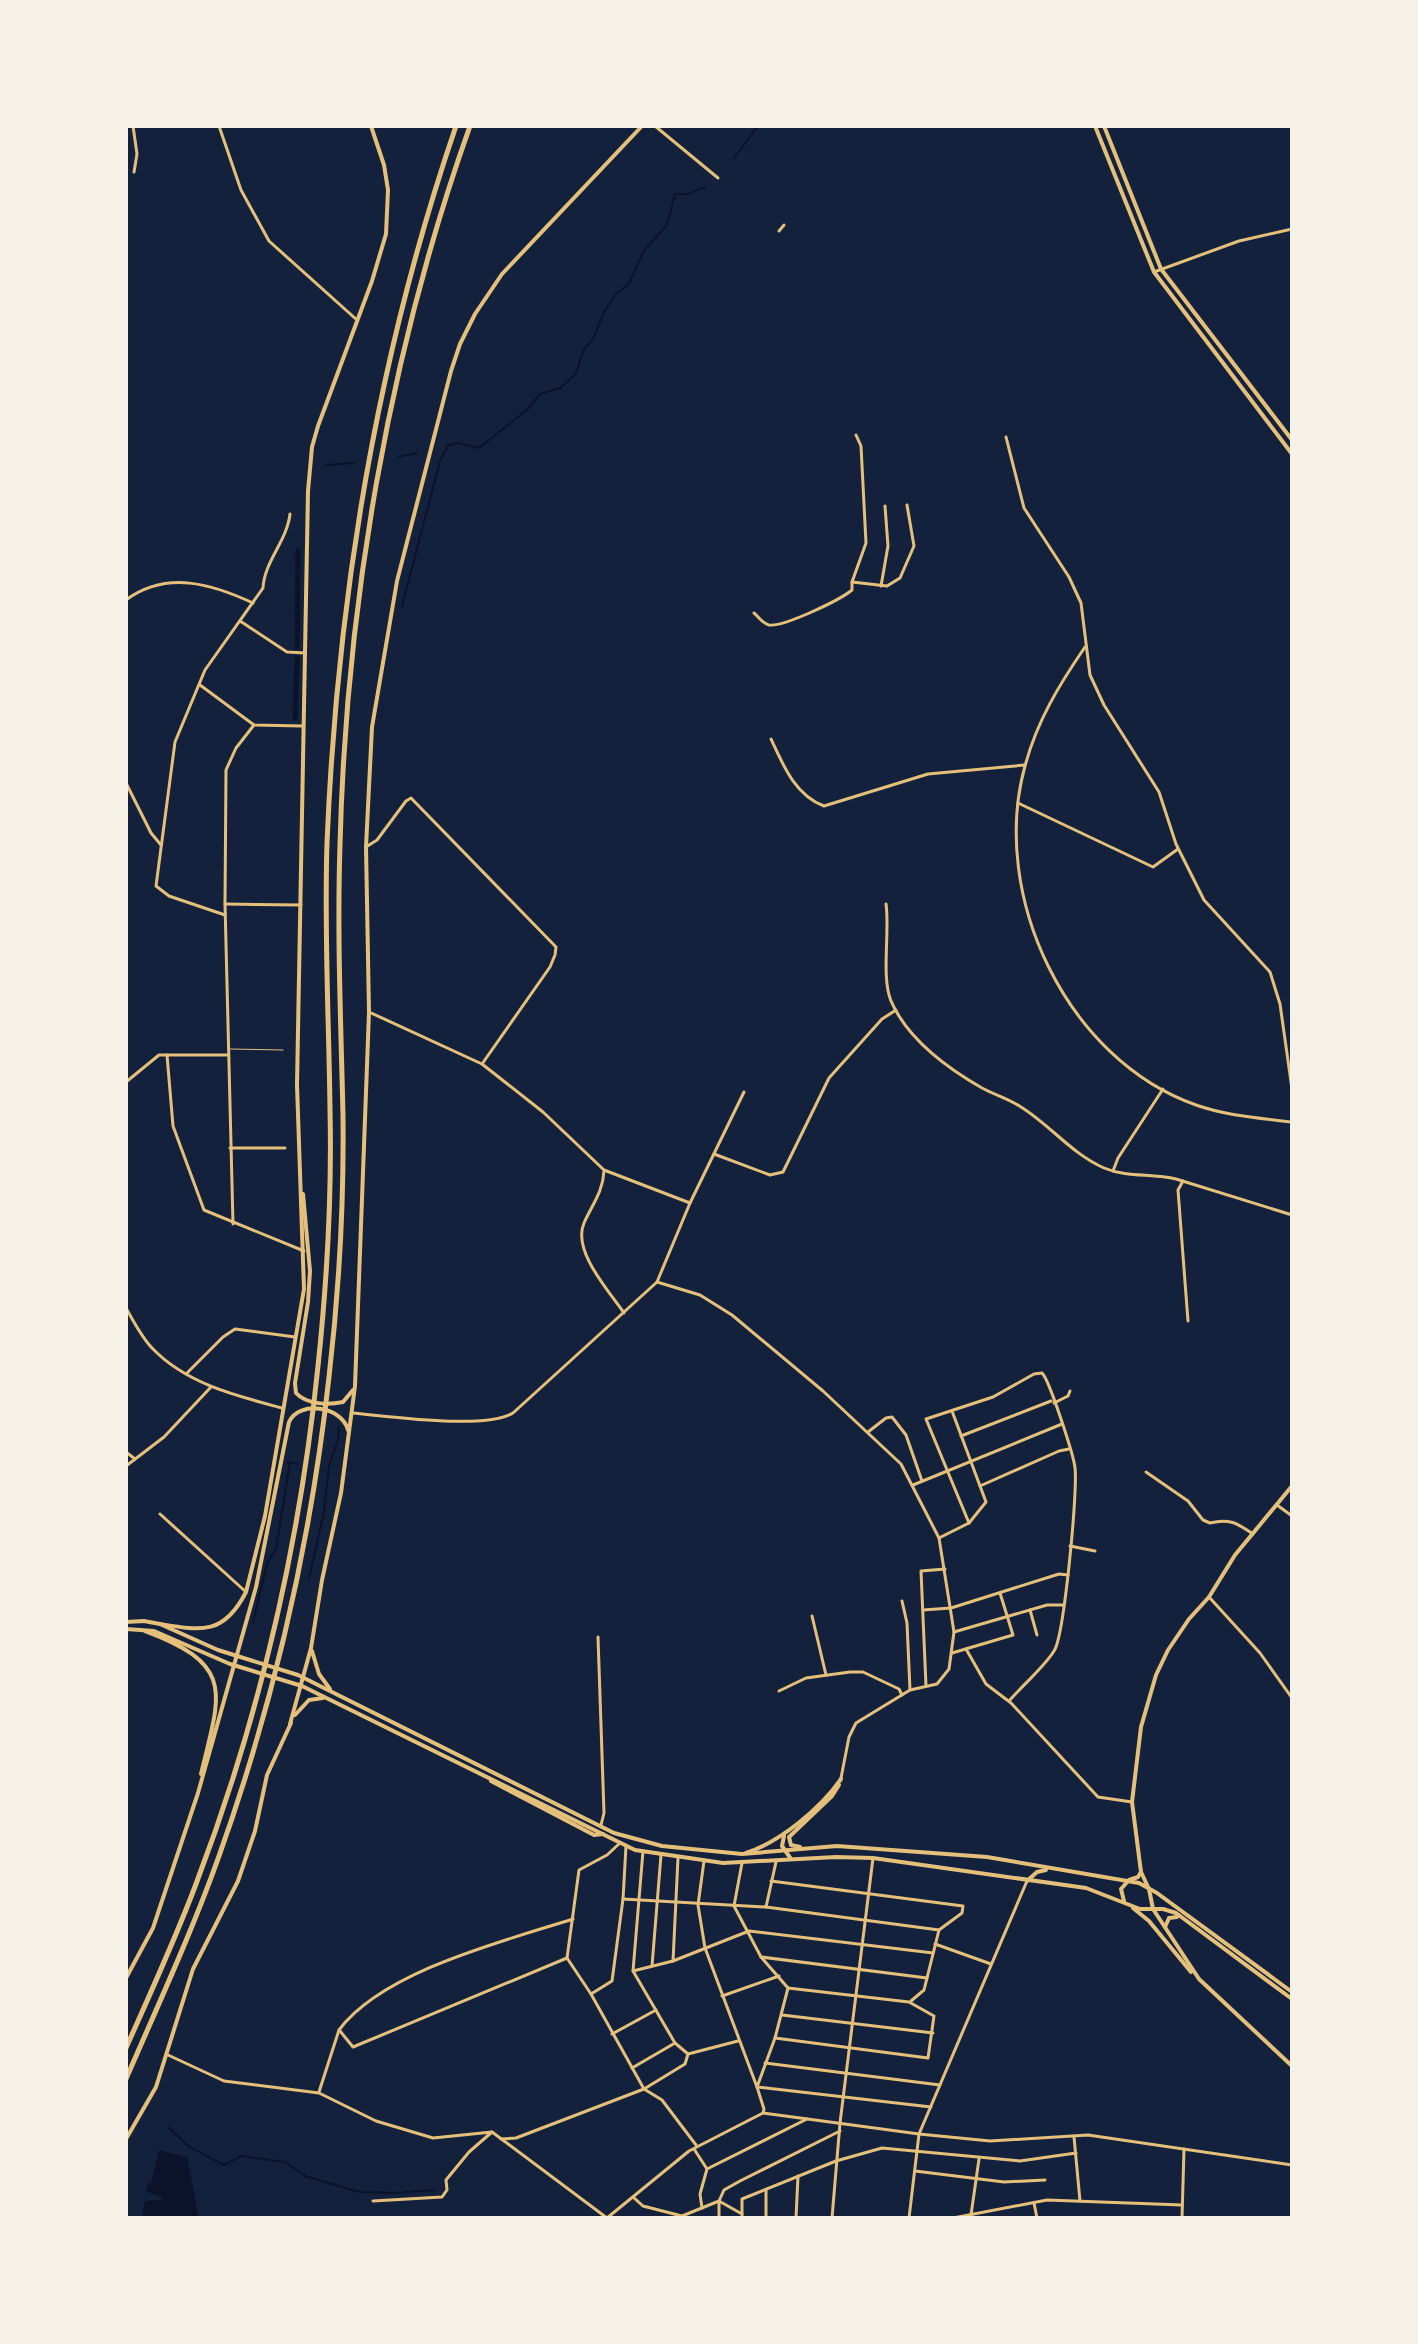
<svg xmlns="http://www.w3.org/2000/svg" width="1418" height="2344" font-family="Arial,sans-serif">
<rect width="100%" height="100%" fill="#14213d"/>
<polygon fill="#0b132b" points="159,2150 187,2157 199,2218 146,2218 142,2215 145,2201 161,2200 162,2197 145,2191 148,2183 151,2183"/>
<g fill="none" stroke-linecap="round" stroke-linejoin="round">
<g stroke="#0b132b" stroke-width="2">
<polyline points="734,158 758,126"/>
<polyline points="446,446 458,443 479,448 527,410 540,394 560,388 576,374 583,351 593,339 604,312 616,294 629,284 643,252 667,225 675,194 688,194 705,187"/>
<polyline points="399,457 417,453"/>
<polyline points="327,465 353,463"/>
<polyline points="402,606 440,461 448,446"/>
<polyline points="287,1462 298,1464"/>
<polyline points="309,1578 324,1512 329,1466 338,1440 339,1427"/>
<polyline points="253,1623 267,1564 276,1549 290,1462"/>
<polyline points="168,2127 188,2146 224,2165 241,2156 285,2162 305,2176 359,2192 395,2193 434,2190"/>
</g>
<g stroke="#0b132b" stroke-width="5">
<polyline points="297,647 298,551"/>
<polyline points="295,718 297,658"/>
</g>
<polyline stroke="#e5c07b" stroke-width="1" points="230,1049 283,1050"/>
<g stroke="#e5c07b" stroke-width="3">
<polyline points="133,126 137,154 134,172"/>
<polyline points="219,126 241,190 269,241 357,320"/>
<polyline points="655,126 718,178"/>
<polyline points="779,231 784,225"/>
<polyline points="1006,437 1024,508 1069,577 1081,603 1090,675 1104,705 1159,792 1176,844 1204,900 1270,972 1280,1004 1292,1089"/>
<polyline points="852,582 887,586 900,578 914,546 907,505"/>
<polyline points="881,586 888,546 885,506"/>
<path d="M126 600C167 570 212 584 253 603"/>
<path d="M754 613C759 617 763 624 769 625 784 627 840 600 852 590V582L866 543 861 446 856 435"/>
<polyline points="240,621 287,652 305,653"/>
<path d="M1085 647C1059 685 1037 721 1025 766 989 895 1067 1060 1196 1105 1227 1116 1260 1118 1292 1122"/>
<polyline points="200,685 254,725 302,726"/>
<path d="M771 739C783 765 795 795 824 806L928 774 1025 765"/>
<polyline points="126,783 151,833 161,845"/>
<polyline points="1018,803 1153,867 1178,849"/>
<polyline points="366,847 377,840 406,801 411,798 556,947 555,955 550,967 482,1064"/>
<polyline points="225,904 301,905"/>
<path d="M225 915 169 896 156 886 175 742 205 670 263 588C264 562 287 541 290 514"/>
<polyline points="369,1012 482,1064 543,1112 604,1170 690,1203"/>
<polyline points="167,1055 173,1126 204,1210 304,1251"/>
<polyline points="126,1082 159,1055 228,1055"/>
<polyline points="230,1148 285,1148"/>
<polyline points="714,1154 770,1175 783,1172 829,1078 882,1019 896,1010"/>
<path d="M604 1171C603 1192 592 1205 584 1223 572 1251 609 1291 624 1313"/>
<polyline points="1113,1171 1118,1158 1163,1089"/>
<polyline points="1183,1181 1178,1190 1188,1321"/>
<polyline points="233,1224 225,904 226,770 236,748 254,725"/>
<polyline points="187,1373 223,1337 235,1329 295,1337"/>
<polyline points="1054,1403 1068,1396 1070,1391"/>
<path d="M352 1413C388 1416 484 1430 513 1413L657 1282 690 1203 744 1092"/>
<polyline points="868,1432 886,1418 892,1417 906,1435 922,1481"/>
<polyline points="961,1436 1051,1401"/>
<polyline points="126,1452 135,1459"/>
<path d="M1146 1472 1188 1501 1203 1520 1210 1523C1229 1518 1237 1523 1253 1534"/>
<polyline points="913,1485 1062,1424"/>
<polyline points="980,1486 1059,1451 1069,1449"/>
<polyline points="1277,1505 1292,1516"/>
<polyline points="160,1514 246,1592"/>
<path d="M969 1523 926 1419 993 1397 1034 1374 1042 1373C1049 1379 1074 1456 1075 1468 1078 1490 1064 1637 1054 1651 1045 1666 1022 1686 1009 1701"/>
<polyline points="939,1538 969,1523 986,1502 952,1411"/>
<polyline points="1070,1546 1095,1551"/>
<polyline points="1209,1597 1260,1653 1292,1698"/>
<polyline points="902,1601 907,1623 910,1690"/>
<polyline points="923,1610 951,1608 1059,1574 1068,1575"/>
<polyline points="1030,1610 1037,1635"/>
<polyline points="812,1616 826,1675"/>
<polyline points="954,1632 1047,1605 1063,1605"/>
<polyline points="598,1637 604,1813 601,1825"/>
<polyline points="966,1649 986,1684 1011,1703 1098,1797 1132,1802"/>
<polyline points="952,1653 1013,1635 1000,1593"/>
<polyline points="926,1686 921,1571 945,1569"/>
<polyline points="779,1691 806,1678 850,1672 863,1672 899,1689 902,1695"/>
<polyline points="643,1851 633,1971 675,2043"/>
<polyline points="704,1861 698,1905 705,1948 757,2087 931,2107"/>
<polyline points="742,1863 734,1906 761,1957 788,1988 775,2038 757,2087 764,2109 763,2113"/>
<polyline points="771,1881 963,1906 962,1913 939,1930 924,1990 911,2001"/>
<polyline points="623,1899 766,1907 939,1930"/>
<polyline points="766,1907 776,1862"/>
<polyline points="935,1944 991,1964"/>
<polyline points="761,1957 927,1978"/>
<polyline points="673,1961 678,1858"/>
<polyline points="652,1966 661,1855"/>
<polyline points="633,1971 673,1961 749,1931 933,1953"/>
<polyline points="591,1994 612,1981 623,1899 626,1846"/>
<polyline points="722,1996 779,1976"/>
<polyline points="782,2015 933,2033"/>
<polyline points="340,2031 353,2047 567,1958"/>
<polyline points="612,2034 656,2010"/>
<polyline points="775,2038 928,2058 934,2016 909,2002 788,1988"/>
<polyline points="168,2055 224,2081 319,2093 376,2121 433,2138 492,2132 607,2218"/>
<polyline points="765,2063 940,2085"/>
<polyline points="632,2068 675,2043 688,2054 738,2041"/>
<path d="M319 2092 339 2030C383 1971 504 1941 573 1919"/>
<polyline points="1074,2137 1080,2201"/>
<polyline points="501,2139 516,2138 644,2089 685,2064 688,2054"/>
<polyline points="694,2149 707,2169"/>
<polyline points="915,2171 1004,2182 1045,2180"/>
<polyline points="633,2197 643,2206 682,2216 719,2201 724,2190 740,2181 840,2131"/>
<polyline points="373,2201 442,2197 447,2190 446,2180 469,2152 492,2132"/>
<polyline points="1034,2203 1037,2218"/>
<polyline points="702,2208 700,2194 707,2169 807,2119"/>
<polyline points="971,2215 979,2159"/>
<polyline points="719,2218 719,2201 742,2214"/>
<polyline points="742,2218 742,2199 836,2161 882,2148 1020,2161 1076,2153"/>
<polyline points="766,2218 766,2190"/>
<polyline points="796,2218 798,2176"/>
<polyline points="953,2218 1047,2200 1182,2205"/>
<polyline points="1182,2218 1184,2149"/>
</g>
<g stroke="#e5c07b" stroke-width="3">
<polyline points="1154,272 1239,241 1292,229"/>
<path d="M886 904C890 931 881 977 891 1001 908 1040 947 1068 982 1088 995 1095 1009 1099 1021 1107 1050 1125 1072 1154 1104 1168 1128 1178 1151 1173 1176 1179L1292 1215"/>
<polyline points="657,1282 700,1295 732,1315 823,1391 901,1464 939,1538 954,1632 949,1669 937,1684 910,1690 856,1723 849,1737 841,1778"/>
<path d="M126 1308C134 1322 142 1338 153 1349 187 1384 237 1396 282 1408"/>
<polyline points="126,1466 164,1437 211,1387"/>
<polyline points="620,1843 607,1855 579,1870 567,1958 591,1994 644,2089 662,2100 696,2145"/>
<polyline points="607,2218 689,2151 763,2113 919,2134 990,2141 1088,2135 1292,2165"/>
<polyline points="832,2218 840,2123 873,1858"/>
<polyline points="909,2218 919,2134 1027,1881"/>
</g>
<g stroke="#e5c07b" stroke-width="4">
<polyline points="1129,1880 1138,1877 1141,1872"/>
<polyline points="1148,1887 1141,1872 1132,1802 1141,1727 1156,1675 1168,1650 1189,1619 1209,1597 1235,1555 1292,1486"/>
</g>
<g stroke="#e5c07b" stroke-width="4">
<polyline points="1095,126 1154,272 1292,454"/>
<polyline points="1104,126 1161,269 1292,440"/>
<path d="M303 1194 310 1271 308 1302 295 1383 296 1393C307 1405 329 1405 343 1402L353 1390"/>
<polyline points="126,1622 144,1621 160,1624 218,1650 298,1675 614,1833 662,1846 742,1854 837,1846 987,1857 1139,1883 1157,1893 1292,1992"/>
<path d="M160 1624C202 1631 224 1635 246 1592L265 1516 304 1289 297 1085 308 491 312 447 318 426 372 281 386 234 388 190 384 165 371 126"/>
<polyline points="126,1629 154,1631 230,1664 302,1686 635,1850 723,1863 836,1857 873,1858 1086,1888 1140,1909 1163,1909 1176,1913 1292,1999"/>
<path d="M145 1631C237 1665 220 1694 201 1774"/>
<polyline points="312,1651 319,1674 330,1689"/>
<polyline points="295,1715 309,1700 323,1698"/>
<polyline points="290,1724 311,1648 322,1580 341,1493 355,1386 369,1012 366,847 372,727 397,581 451,371 460,344 475,314 502,274 642,126"/>
<polyline points="491,1781 594,1835 603,1834"/>
<polyline points="784,1836 782,1846 791,1859"/>
<polyline points="800,1847 791,1845 789,1837 832,1796 839,1785"/>
<path d="M746 1853C780 1842 821 1808 841 1779"/>
<polyline points="1027,1881 1037,1872 1046,1870"/>
<polyline points="1149,1889 1153,1909 1199,1979 1292,2066"/>
<polyline points="1124,1901 1121,1889 1129,1880"/>
<polyline points="1133,1908 1149,1921 1191,1972"/>
<polyline points="1165,1927 1169,1918 1177,1917"/>
<path d="M126 1978 153 1928 198 1793 256 1587 289 1422C299 1400 342 1406 348 1430"/>
<polyline points="126,2139 156,2087 193,1969 238,1881 255,1831 267,1775 291,1723"/>
</g>
<g stroke="#e5c07b" stroke-width="5">
<path d="M126 2048C150 1994 175 1940 196 1884 259 1719 300 1542 318 1366 327 1281 332 1195 330 1110 329 1021 324 932 327 843 337 600 377 357 456 126"/>
<path d="M126 2079C158 2005 192 1932 219 1856 274 1702 311 1540 329 1377 339 1291 344 1203 343 1116 341 1026 337 936 340 845 346 605 389 353 470 126"/>
</g>
</g>
<rect width="1418" height="2344" fill="none" stroke="#f6f1e7" stroke-width="256"/>
</svg>
